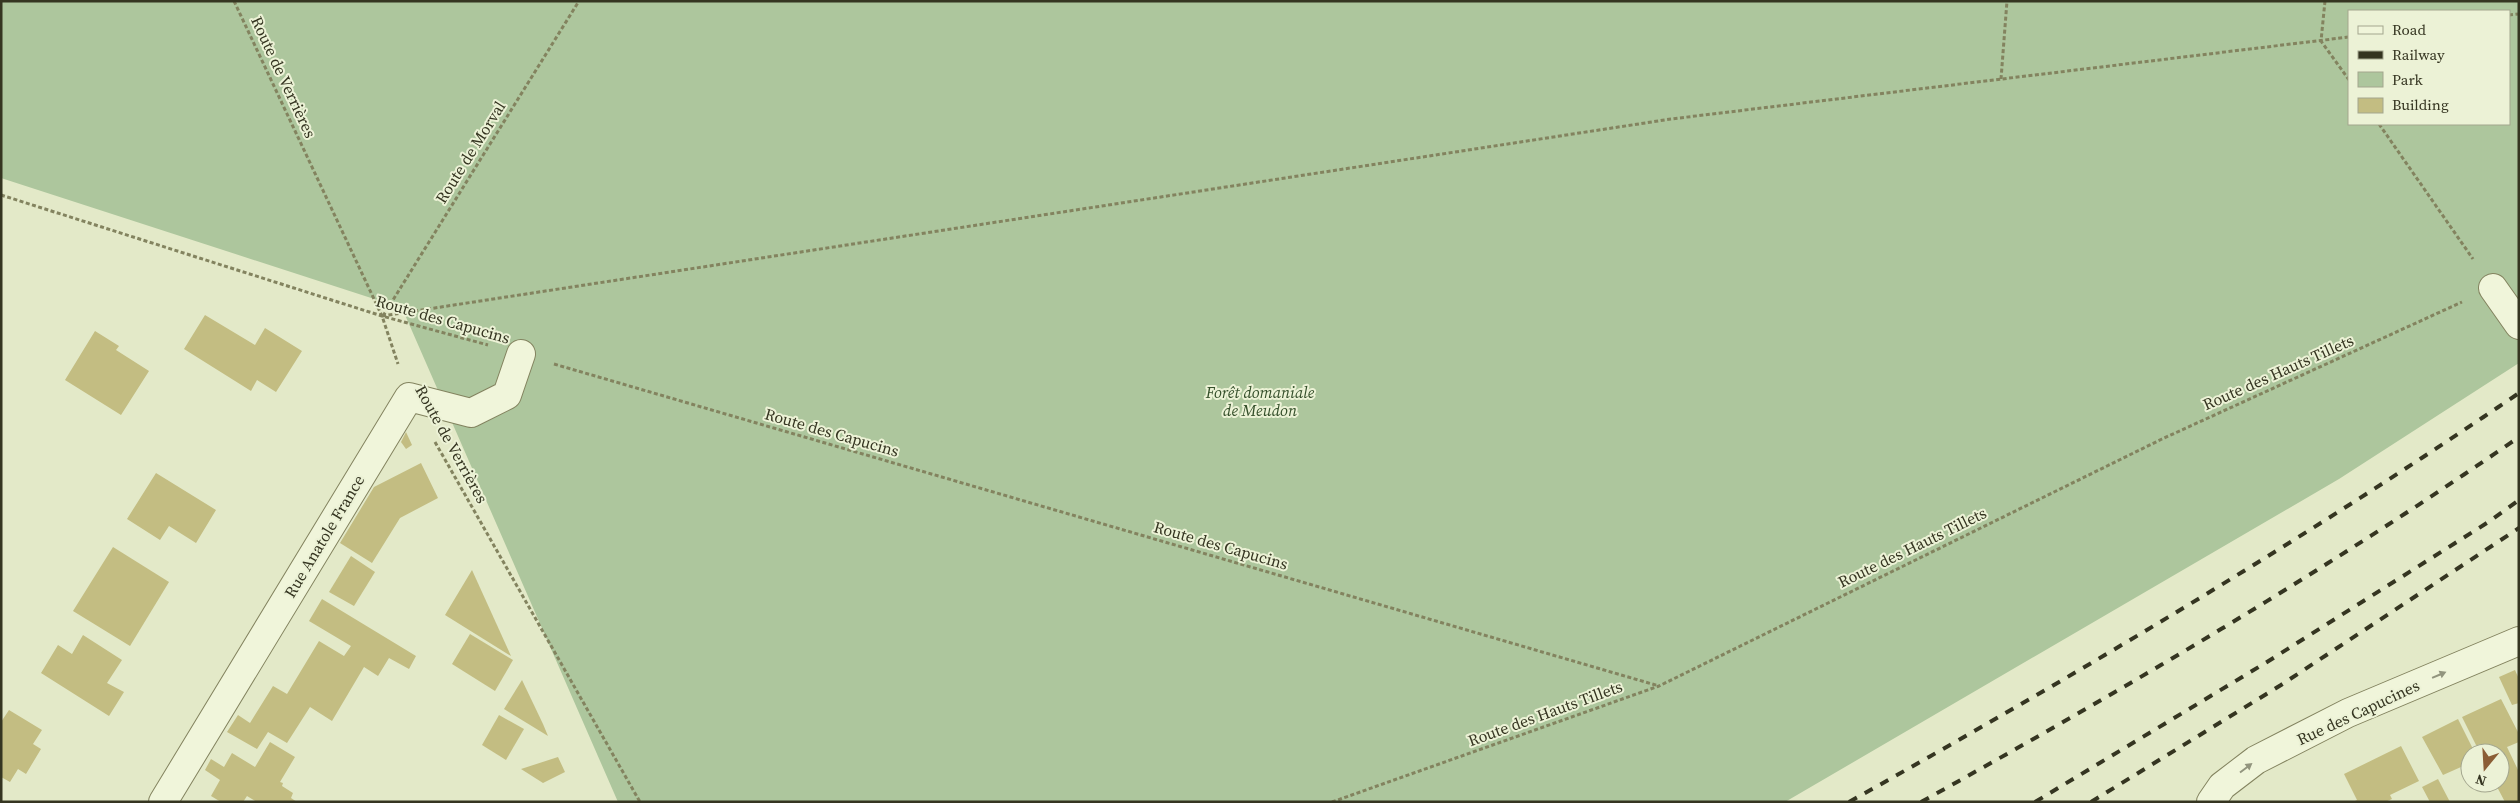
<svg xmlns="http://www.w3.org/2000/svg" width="2520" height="803" font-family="'Source Serif 4',serif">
<rect width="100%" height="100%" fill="#e3e9c8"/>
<path fill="#adc69d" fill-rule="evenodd" d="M1 1H2519V363L2339 479 1785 802H618L402 308 1 178ZM2349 11H2509V124H2349Z"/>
<g fill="#c3bd82">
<polygon points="205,315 255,345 265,328 302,351 276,392 257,380 251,391 184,349"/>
<polygon points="95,331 119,346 116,350 149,371 121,415 65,380"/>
<polygon points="406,432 412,445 406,449 401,442"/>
<polygon points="421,463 438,498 400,518 372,563 340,543 374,487"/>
<polygon points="156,473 216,510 196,543 169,526 160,540 127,519"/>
<polygon points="113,547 169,582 130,646 73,611"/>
<polygon points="351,556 375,572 354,606 329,592"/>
<polygon points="472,570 511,656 445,615"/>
<polygon points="322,599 416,656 409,669 389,658 378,676 364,667 332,721 310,707 287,743 268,732 257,749 227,732 238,715 250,723 273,686 287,694 319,641 344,656 351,646 309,621"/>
<polygon points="470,634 513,660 495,691 452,664"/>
<polygon points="83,635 122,660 107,683 124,692 109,716 41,673 58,645 72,654"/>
<polygon points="2515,670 2519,679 2519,703 2512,705 2499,677"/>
<polygon points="522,680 543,724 548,736 504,709"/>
<polygon points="2501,699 2519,734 2519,742 2507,747 2519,772 2519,802 2505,802 2495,783 2500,783 2500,753 2480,753 2462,717"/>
<polygon points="9,710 42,730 33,744 41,749 26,774 18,769 10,782 1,777 1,722"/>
<polygon points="499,715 524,729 506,760 482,745"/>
<polygon points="2458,719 2475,753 2470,753 2470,763 2443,775 2422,737"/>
<polygon points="270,742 295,757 280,782 283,783 282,786 293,793 291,798 297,802 257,802 247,796 243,802 221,802 211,796 220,780 205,770 211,759 224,767 232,753 255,767"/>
<polygon points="2401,746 2419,781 2390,795 2392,799 2385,802 2353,802 2357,800 2344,774"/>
<polygon points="558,757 565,772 543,783 521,769"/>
<polygon points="2438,779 2450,802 2430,802 2422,787"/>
</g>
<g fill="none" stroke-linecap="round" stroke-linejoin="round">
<g stroke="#83835f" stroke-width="30">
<g id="minor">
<polyline points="2493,288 2519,325"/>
<polyline points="163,802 409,397 471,413 507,395 521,354"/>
<polyline points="2211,802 2222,786 2256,760 2348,713 2519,641"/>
</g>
</g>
<g stroke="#83835f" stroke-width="3" stroke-dasharray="4 2.5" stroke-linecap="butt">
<polyline points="234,1 382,316 398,364"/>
<polyline points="2325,1 2321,41 2349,80"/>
<polyline points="2509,15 2519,14"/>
<polyline points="2001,79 2007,1"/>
<polyline points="2379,124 2473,259"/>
<polyline points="1,195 382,316 488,345"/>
<polyline points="382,316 1671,119 2349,37"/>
<polyline points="383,316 579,1"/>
<polyline points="554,364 1659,686"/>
<polyline points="435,442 640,802"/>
<polyline points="1332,802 1659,686 2162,439 2462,302"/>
</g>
<use href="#minor" stroke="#f0f5da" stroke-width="28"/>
<g stroke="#353521" stroke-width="4" stroke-dasharray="9 9" stroke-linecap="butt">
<path d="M1849 802C2078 674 2303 540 2519 393"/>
<path d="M1921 802C2125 689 2327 570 2519 437"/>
<polyline points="2035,802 2267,662 2490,521 2519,500"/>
<polyline points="2091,802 2281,685 2519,528"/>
</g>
</g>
<defs><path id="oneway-solid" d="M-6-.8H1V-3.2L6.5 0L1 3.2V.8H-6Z" transform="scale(1.25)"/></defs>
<g fill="#92957e">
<use href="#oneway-solid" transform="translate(2439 675) rotate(-23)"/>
<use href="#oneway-solid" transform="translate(2246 768) rotate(-37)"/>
</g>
<g text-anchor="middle" stroke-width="4" stroke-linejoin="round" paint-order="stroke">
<g font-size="16" fill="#353521" stroke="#ecf2d6">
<text transform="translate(284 77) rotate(65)" y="6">Route de Verrières</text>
<text transform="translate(470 152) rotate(-58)" y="6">Route de Morval</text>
<text transform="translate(443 319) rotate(16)" y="6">Route des Capucins</text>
<text transform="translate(2278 372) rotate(-24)" y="6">Route des Hauts Tillets</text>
<text transform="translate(832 432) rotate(16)" y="6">Route des Capucins</text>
<text transform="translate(452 444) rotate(61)" y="6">Route de Verrières</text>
<text transform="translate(324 536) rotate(-59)" y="6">Rue Anatole France</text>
<text transform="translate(1221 545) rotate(16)" y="6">Route des Capucins</text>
<text transform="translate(1912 547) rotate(-26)" y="6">Route des Hauts Tillets</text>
<text transform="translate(2358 712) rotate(-25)" y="6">Rue des Capucines</text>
<text transform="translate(1545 713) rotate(-20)" y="6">Route des Hauts Tillets</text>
</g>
<g font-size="16" font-style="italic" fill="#344f2a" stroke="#ecf2d6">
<text x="1260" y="398">Forêt domaniale<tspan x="1260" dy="18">de Meudon</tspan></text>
</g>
</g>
<rect width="2520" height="803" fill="none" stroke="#353521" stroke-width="5"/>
<rect x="2348" y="10" width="162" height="115" fill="#ecf2d6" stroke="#a3a68e"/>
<rect x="2358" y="26" width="25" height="8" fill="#f0f5da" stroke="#a3a68e"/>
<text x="2392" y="35" font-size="15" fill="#353521">Road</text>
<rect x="2358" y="51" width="25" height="8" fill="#353521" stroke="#a3a68e"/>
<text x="2392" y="60" font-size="15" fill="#353521">Railway</text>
<rect x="2358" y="72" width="25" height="15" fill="#adc69d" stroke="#a3a68e"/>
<text x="2392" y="85" font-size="15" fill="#353521">Park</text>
<rect x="2358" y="98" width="25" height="15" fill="#c3bd82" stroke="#a3a68e"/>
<text x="2392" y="110" font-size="15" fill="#353521">Building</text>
<g transform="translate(2485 768) rotate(198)"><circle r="24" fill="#ecf2d6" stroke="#a3a68e"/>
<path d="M0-4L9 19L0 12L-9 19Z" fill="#8b5e36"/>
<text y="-8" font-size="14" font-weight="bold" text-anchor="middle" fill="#353521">N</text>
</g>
</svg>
